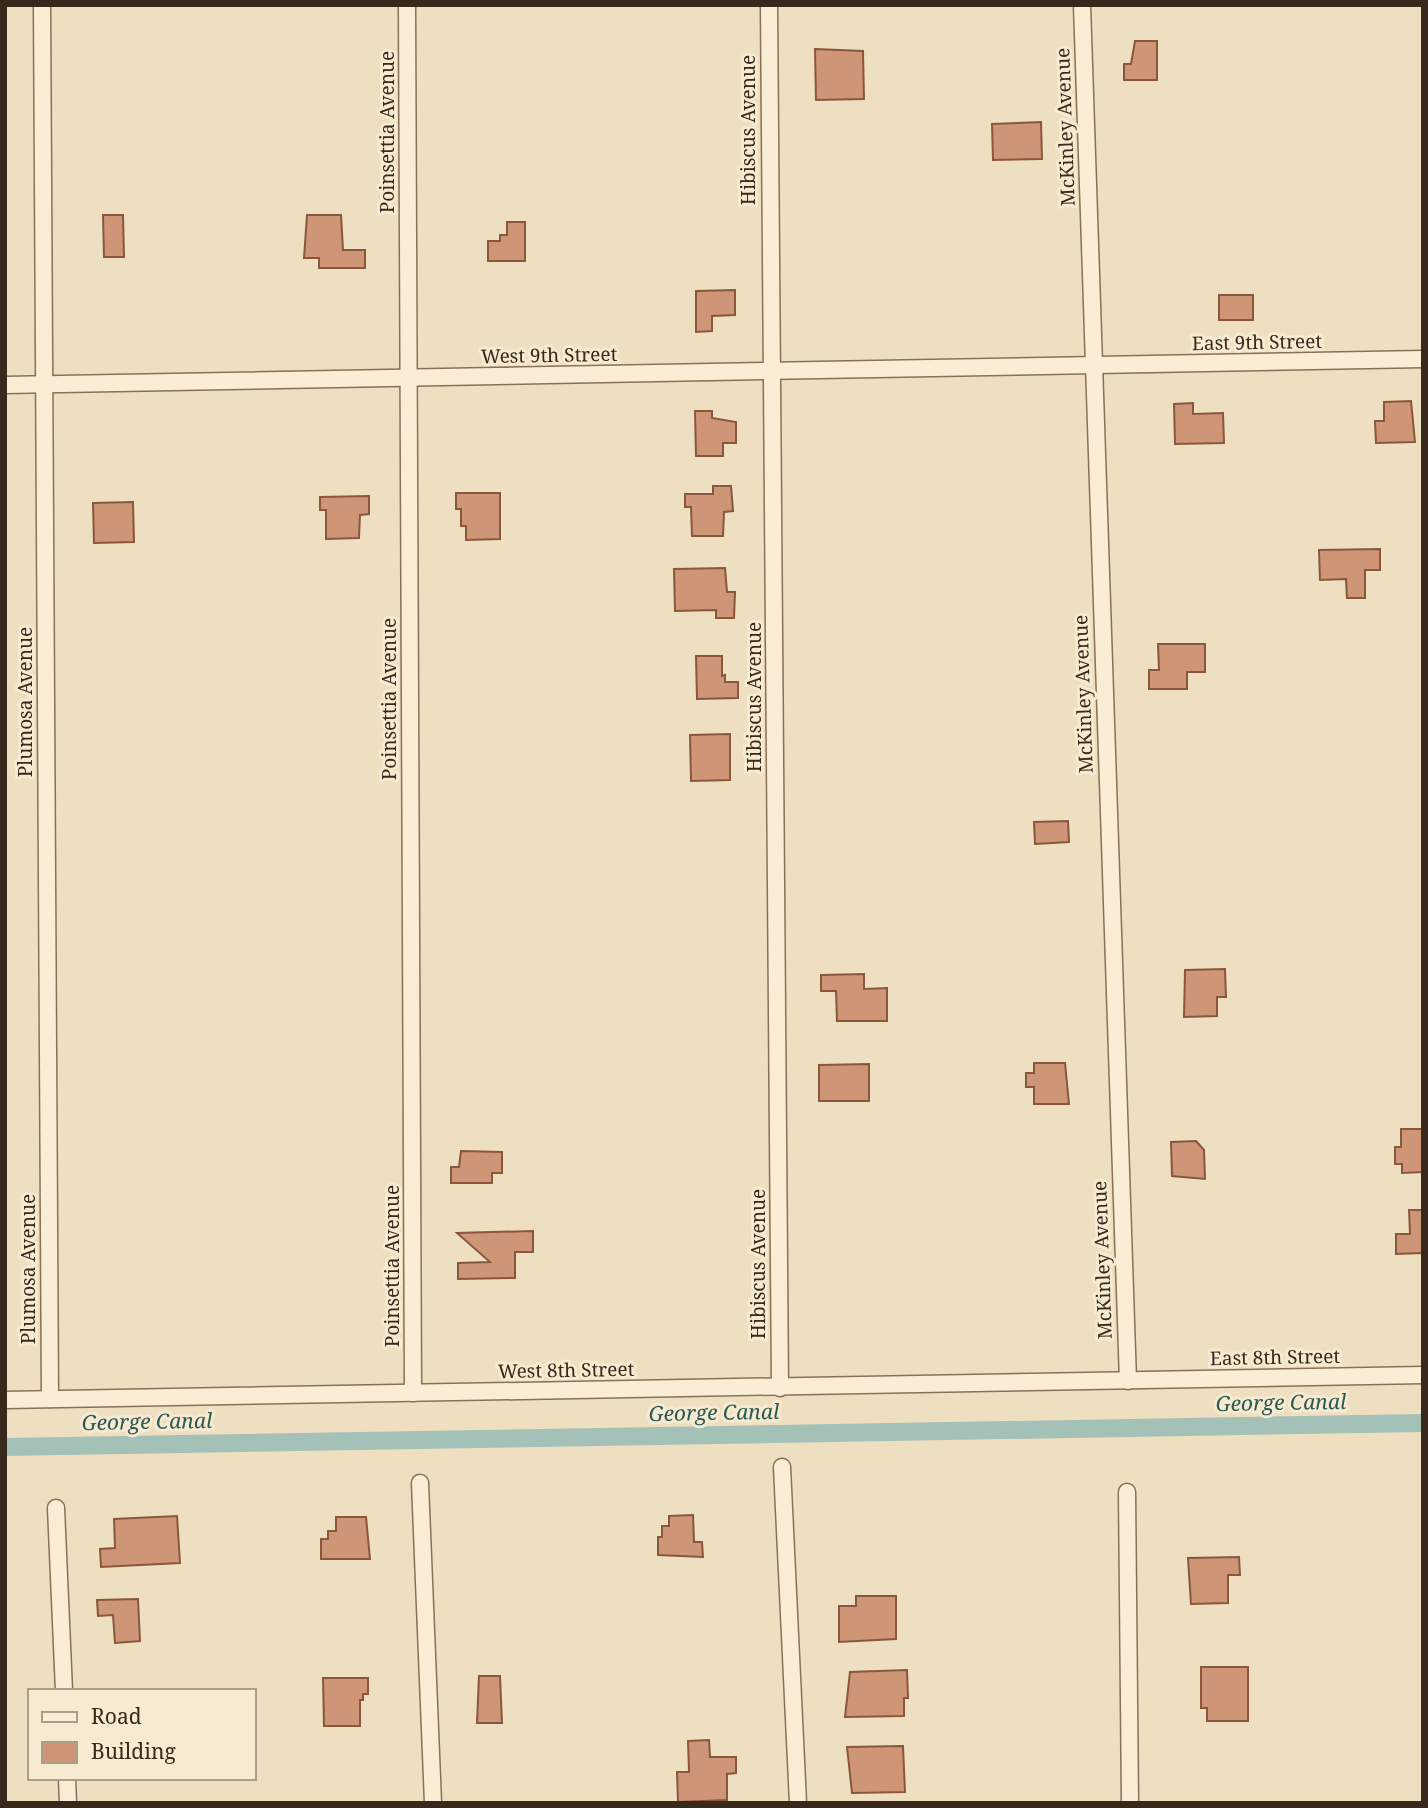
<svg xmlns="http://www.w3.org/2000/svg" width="1428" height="1808" font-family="'Noto Serif',serif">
<rect width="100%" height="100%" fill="#efdfc1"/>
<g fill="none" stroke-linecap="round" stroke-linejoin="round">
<polyline stroke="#a4c1b7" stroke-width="18" points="5,1447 1423,1423"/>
</g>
<g fill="#ce9676" stroke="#89573e" stroke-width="2">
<polygon points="1135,41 1157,41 1157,80 1124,80 1124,64 1131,64"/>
<polygon points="815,49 863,51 864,99 816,100"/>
<polygon points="1041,122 1042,159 993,160 992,124"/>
<polygon points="103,215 123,215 124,257 104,257"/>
<polygon points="307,215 341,215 343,250 365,250 365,268 319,268 319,258 304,258"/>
<polygon points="507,222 525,222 525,261 488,261 488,241 500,241 500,235 507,235"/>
<polygon points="735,290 735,315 712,316 712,331 696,332 696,291"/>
<rect x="1219" y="295" width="34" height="25"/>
<polygon points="1411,401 1415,442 1376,443 1375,421 1384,421 1384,402"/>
<polygon points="1193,403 1193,414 1223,413 1224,443 1175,444 1174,404"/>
<polygon points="695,411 712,411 712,418 736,422 736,443 723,443 723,456 696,456"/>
<polygon points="713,486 731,486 733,511 724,512 723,536 692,536 691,507 685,507 685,494 713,494"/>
<polygon points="456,493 500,493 500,539 466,540 466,526 461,526 461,509 456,509"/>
<polygon points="369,496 369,514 360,515 359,538 326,539 326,510 320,510 320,497"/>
<polygon points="133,502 134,542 94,543 93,503"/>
<polygon points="1380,549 1380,570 1365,570 1365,598 1347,598 1346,579 1320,580 1319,550"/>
<polygon points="725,568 727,592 735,592 734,618 716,618 716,610 675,611 674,569"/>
<polygon points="1158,644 1205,644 1205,672 1187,672 1187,689 1149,689 1149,670 1159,670"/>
<polygon points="696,656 722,656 722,676 725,675 725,682 738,682 738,698 697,699"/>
<polygon points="730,734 730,780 691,781 690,735"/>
<polygon points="1068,821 1069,842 1035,844 1034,822"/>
<polygon points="1225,969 1226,997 1217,997 1217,1016 1184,1017 1185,970"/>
<polygon points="864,974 864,989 887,988 887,1021 837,1021 836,991 821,991 821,975"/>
<polygon points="1034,1063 1065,1063 1069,1104 1034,1104 1034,1087 1026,1087 1026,1073 1034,1073"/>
<polygon points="869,1064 869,1101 819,1101 819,1065"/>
<polygon points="1401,1129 1423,1129 1423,1172 1402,1173 1402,1164 1395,1164 1395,1147 1401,1147"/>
<polygon points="1196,1141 1204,1150 1205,1179 1172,1176 1171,1142"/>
<polygon points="461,1151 502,1152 502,1173 492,1173 492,1183 451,1183 451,1167 459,1167"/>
<polygon points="1409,1210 1423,1210 1423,1253 1396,1254 1396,1234 1410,1234"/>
<polygon points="533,1231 533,1252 515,1252 515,1278 458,1279 458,1263 490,1262 457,1233"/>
<polygon points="693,1515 694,1542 702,1542 703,1557 658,1555 658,1537 662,1537 662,1526 669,1526 669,1516"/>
<polygon points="177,1516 180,1563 101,1567 100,1549 115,1548 114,1519"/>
<polygon points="336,1517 366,1517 370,1559 321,1559 321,1539 328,1539 328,1531 336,1531"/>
<polygon points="1239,1557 1240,1575 1228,1575 1228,1603 1191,1604 1188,1558"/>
<polygon points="856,1596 896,1596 896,1639 839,1642 839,1606 856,1606"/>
<polygon points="138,1599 140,1641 115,1643 113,1615 98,1616 97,1600"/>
<polygon points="1201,1667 1248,1667 1248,1721 1207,1721 1207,1708 1201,1708"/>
<polygon points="907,1670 908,1698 904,1698 904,1716 845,1717 850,1672"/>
<polygon points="479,1676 500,1676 502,1723 477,1723"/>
<polygon points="323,1678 368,1678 368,1694 363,1694 363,1700 360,1700 360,1726 324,1726"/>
<polygon points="709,1740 710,1757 736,1757 736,1773 727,1774 727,1800 678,1802 677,1772 689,1772 688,1741"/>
<polygon points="903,1746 905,1792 852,1793 847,1747"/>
</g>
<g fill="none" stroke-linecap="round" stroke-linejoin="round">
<g stroke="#897058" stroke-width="19">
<g id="street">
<polyline points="42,5 50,1399"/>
<polyline points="407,5 413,1393"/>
<polyline points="769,5 780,1388"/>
<polyline points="1082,5 1128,1381"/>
<polyline points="5,385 1423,359"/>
<polyline points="5,1400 1423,1375"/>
<polyline points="782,1467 798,1803"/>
<polyline points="420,1483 433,1803"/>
<polyline points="1127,1492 1130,1803"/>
<polyline points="56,1508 64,1691"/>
<polyline points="67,1778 68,1803"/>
</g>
</g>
<use href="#street" stroke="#faedd5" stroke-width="16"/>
</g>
<g text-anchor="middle" stroke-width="6" stroke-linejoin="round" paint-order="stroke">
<g font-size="19" fill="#38291d" stroke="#f6ead1">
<text transform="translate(1065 127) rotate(-92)" y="7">McKinley Avenue</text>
<text transform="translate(748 130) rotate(-90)" y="7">Hibiscus Avenue</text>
<text transform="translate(387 132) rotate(-90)" y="7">Poinsettia Avenue</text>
<text transform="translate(1257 342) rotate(-1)" y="7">East 9th Street</text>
<text transform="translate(549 355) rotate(-1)" y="7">West 9th Street</text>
<text transform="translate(1083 694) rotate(-92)" y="7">McKinley Avenue</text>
<text transform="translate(754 697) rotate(-90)" y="7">Hibiscus Avenue</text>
<text transform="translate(389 699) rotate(-90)" y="7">Poinsettia Avenue</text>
<text transform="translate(25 702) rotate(-90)" y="7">Plumosa Avenue</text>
<text transform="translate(1102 1260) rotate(-92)" y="7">McKinley Avenue</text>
<text transform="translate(758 1264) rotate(-90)" y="7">Hibiscus Avenue</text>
<text transform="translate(392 1266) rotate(-90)" y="7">Poinsettia Avenue</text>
<text transform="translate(28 1269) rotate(-90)" y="7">Plumosa Avenue</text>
<text transform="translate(1275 1357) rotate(-1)" y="7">East 8th Street</text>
<text transform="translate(566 1370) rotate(-1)" y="7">West 8th Street</text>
</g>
<g font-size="21" font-style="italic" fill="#2c5953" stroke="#f6ead1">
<text transform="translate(1281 1403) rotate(-1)" y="7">George Canal</text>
<text transform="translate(714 1413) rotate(-1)" y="7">George Canal</text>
<text transform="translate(147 1422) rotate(-1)" y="7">George Canal</text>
</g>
</g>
<rect width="1428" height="1808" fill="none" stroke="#38291d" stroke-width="14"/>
<rect x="28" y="1689" width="228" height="91" fill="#f6ead1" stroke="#aa9d89" stroke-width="2"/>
<rect x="42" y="1712" width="35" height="10" fill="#faedd5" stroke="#aa9d89" stroke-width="2"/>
<text x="91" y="1724" font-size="21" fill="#38291d">Road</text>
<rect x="42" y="1742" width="35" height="21" fill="#ce9676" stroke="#aa9d89" stroke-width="2"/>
<text x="91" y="1759" font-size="21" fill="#38291d">Building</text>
</svg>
